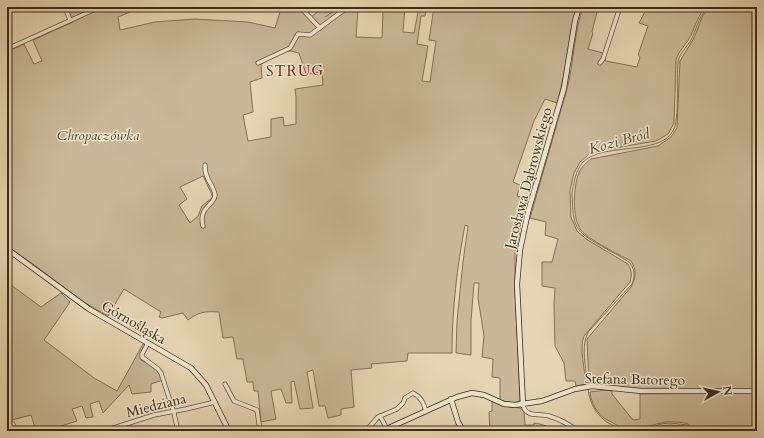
<svg xmlns="http://www.w3.org/2000/svg" width="764" height="438" font-family="Cardo,serif">
<rect width="100%" height="100%" fill="#e5d5b2"/>
<filter id="stains"><feTurbulence type="fractalNoise" baseFrequency=".005" numOctaves="4"/><feColorMatrix values="0 0 0 0 .2 0 0 0 0 .09 0 0 0 0 .02 0 0 0 .5 -.17"/></filter>
<radialGradient id="worn" r=".72"><stop offset=".6" stop-color="#630" stop-opacity="0"/><stop offset="1" stop-color="#630" stop-opacity=".3"/></radialGradient>
<g fill="#c8b897" stroke="#827256" fill-rule="evenodd">
<path d="M67 7H142L118 17 120 30 155 22 195 19 248 22 275 28 281 9 283 7H298L311 17 324 7H405L403 32 414 33 419 7H426L425 16H421L417 44 428 46 422 81 430 82 436 41 429 40 434 7H577L571 30 564 75 557 103 545 99 534 121 513 182 520 185 517 196 527 199 515 253V291L520 400C515 405 507 402 500 400V378L492 377 493 359 482 357 484 336 478 298 479 283H474L471 321V355L456 353 457 321 463 262 468 226 465 225C457 267 452 310 452 353H408L407 361 371 364 372 368 351 370 354 407 341 409V415L328 418 325 406H319L313 370 307 372 313 408 300 409 294 381 291 382 292 403H286L281 389 271 391 276 419 261 422 258 391H254L253 382H247L243 359H237L233 337 223 338 219 312C204 311 199 312 188 320L183 313 162 318 159 317 161 312 124 289 108 316 82 301 37 267 7 246V52L24 44 34 64 42 61 33 40 73 22ZM369 7V11H383L382 38 356 37 358 9ZM291 51 299 53 306 74 322 72 323 85 295 89 296 97V124L284 126 283 117 271 119V137L248 141 243 115 253 112 250 82 262 78 261 64 283 52ZM203 176 213 197 202 206 198 216 190 223 179 205 187 199 180 187Z"/>
<path d="M583 7H588L597 12 592 32 593 33 588 49 603 53 606 61 637 67 640 57 638 55 648 26 639 23 647 8 706 7C698 15 696 25 691 35 686 45 679 50 676 60L674 123 668 134 656 141 603 150 589 154 580 162 574 173 570 190 571 217 577 231 586 239 628 264C632 271 632 275 630 282L584 336C579 348 585 371 586 384L576 386 575 381H566L564 363 555 346 554 305 555 288 542 286V262H552L558 239 545 235 546 222 530 218 567 89C574 62 574 33 583 7Z"/>
<path d="M712 7H757V389H642L589 384 587 339 631 287C636 278 637 270 631 261 620 255 587 239 581 230 572 219 573 186 579 173 581 167 586 163 591 159L658 146 671 137 677 128 680 61 694 38 703 15Z"/>
<polygon points="7,282 41,307 61,293 70,302 44,340 94,378 117,391 143,344 145,345 141,353 141,360 159,370 163,380 151,384 151,392 132,394 129,385 103,413 99,401 90,404 93,417 86,418 82,406 72,409 77,421 45,431 36,431 31,415 8,421 11,431 7,431"/>
<path d="M606 390 612 391V394L633 420 640 419V394L757 393V431H695C693 429 691 426 688 424 684 422 666 421 661 423 650 425 642 430 630 430 622 429 614 423 607 420 597 414 591 403 590 392Z"/>
<path d="M492 401 503 406 520 408 524 412 525 425H534V423C540 424 548 425 551 431H490L489 412 492 411Z"/>
<polygon points="670,425 684,426 691,431 649,431 661,426"/>
</g>
<g fill="none" stroke-linecap="round" stroke-linejoin="round">
<g stroke="#806f54" stroke-width="1">
<polyline points="325,17 340,7"/>
<path d="M588 385C586 369 580 345 589 331L632 284C635 276 635 270 630 263 617 253 587 241 579 230 572 221 573 207 572 195 572 189 574 184 575 178 577 172 579 166 583 162 603 142 659 156 673 131 680 119 676 79 678 62 680 51 689 46 693 36 697 26 700 15 708 7"/>
<path d="M588 388C590 412 606 427 630 431"/>
<polyline points="641,431 661,424 670,423 688,425 694,431"/>
</g>
<g stroke="#67563d" stroke-width="5">
<g id="street">
<polyline points="65,7 70,20"/>
<polyline points="300,7 320,28"/>
<polyline points="7,10 14,7"/>
<polyline points="7,49 100,7"/>
<polyline points="258,63 290,48 298,34 310,35 348,7"/>
<polyline points="600,63 603,59 620,7"/>
<path d="M203 226C198 207 215 205 215 195 214 185 204 179 205 165"/>
<polyline points="148,343 142,354 142,357 158,369 161,373 174,413 178,431"/>
<polyline points="225,384 234,401 257,410 260,431"/>
<path d="M523 405C526 418 539 413 549 416 559 419 570 425 578 431"/>
<polyline points="380,416 387,429"/>
<polyline points="13,424 15,431"/>
<polyline points="104,431 154,415 186,409 215,402"/>
<path d="M366 431 378 417 397 409 403 403 405 398 413 393C421 397 423 402 426 411"/>
</g>
</g>
<g stroke="#3d2c16" stroke-width="6">
<g id="secondary">
<polyline points="7,249 89,309 191,368 206,385 229,431"/>
<polyline points="451,399 458,422 463,431"/>
<polyline points="523,405 517,284 520,250 528,212 564,88 575,21 579,7"/>
<polyline points="382,431 457,397 472,393 484,395 504,404 515,405 542,401 575,389 592,386 641,391 757,391"/>
</g>
</g>
<use href="#street" stroke="#eee4cd" stroke-width="3.5"/>
<use href="#secondary" stroke="#eee4cd" stroke-width="4.5"/>
</g>
<g text-anchor="middle" stroke-width="3" stroke-linejoin="round" paint-order="stroke">
<g font-size="14" font-style="italic" fill="#594830" stroke="#eee4cd">
<text x="98" y="140">Chropaczówka</text>
</g>
<g font-size="14" fill="#3d2c16" stroke="#eee4cd">
<text transform="translate(528 178) rotate(-75)" y="5">Jarosława Dąbrowskiego</text>
<text transform="translate(134 322) rotate(30)" y="5">Górnośląska</text>
<text transform="translate(635 379) rotate(1)" y="5">Stefana Batorego</text>
<text transform="translate(156 405) rotate(-14)" y="5">Miedziana</text>
</g>
<g font-size="15" letter-spacing="1" fill="#7a1f14" stroke="#eee4cd">
<text x="295" y="76">STRUG</text>
</g>
<g font-size="15" font-style="italic" fill="#594830" stroke="#eee4cd">
<text transform="translate(619 141) rotate(-15)" y="5">Kozi Bród</text>
</g>
</g>
<rect width="764" height="438" fill="none" stroke="#e5d5b2" stroke-width="24"/>
<rect x="8" y="8" width="748" height="422" fill="none" stroke="#3d2c16" stroke-width="2"/>
<rect x="12" y="12" width="740" height="414" fill="none" stroke="#3d2c16"/>
<g transform="translate(718 392) rotate(82)" stroke="#eee4cd" stroke-width="3" paint-order="stroke">
<path d="M0-3L7 15L0 10L-7 15Z" fill="#3d2c16"/>
<text y="-6" font-size="11" font-weight="bold" text-anchor="middle" fill="#3d2c16">N</text>
</g>
<rect width="100%" height="100%" filter="url(#stains)"/>
<rect width="100%" height="100%" fill="url(#worn)"/>
</svg>
